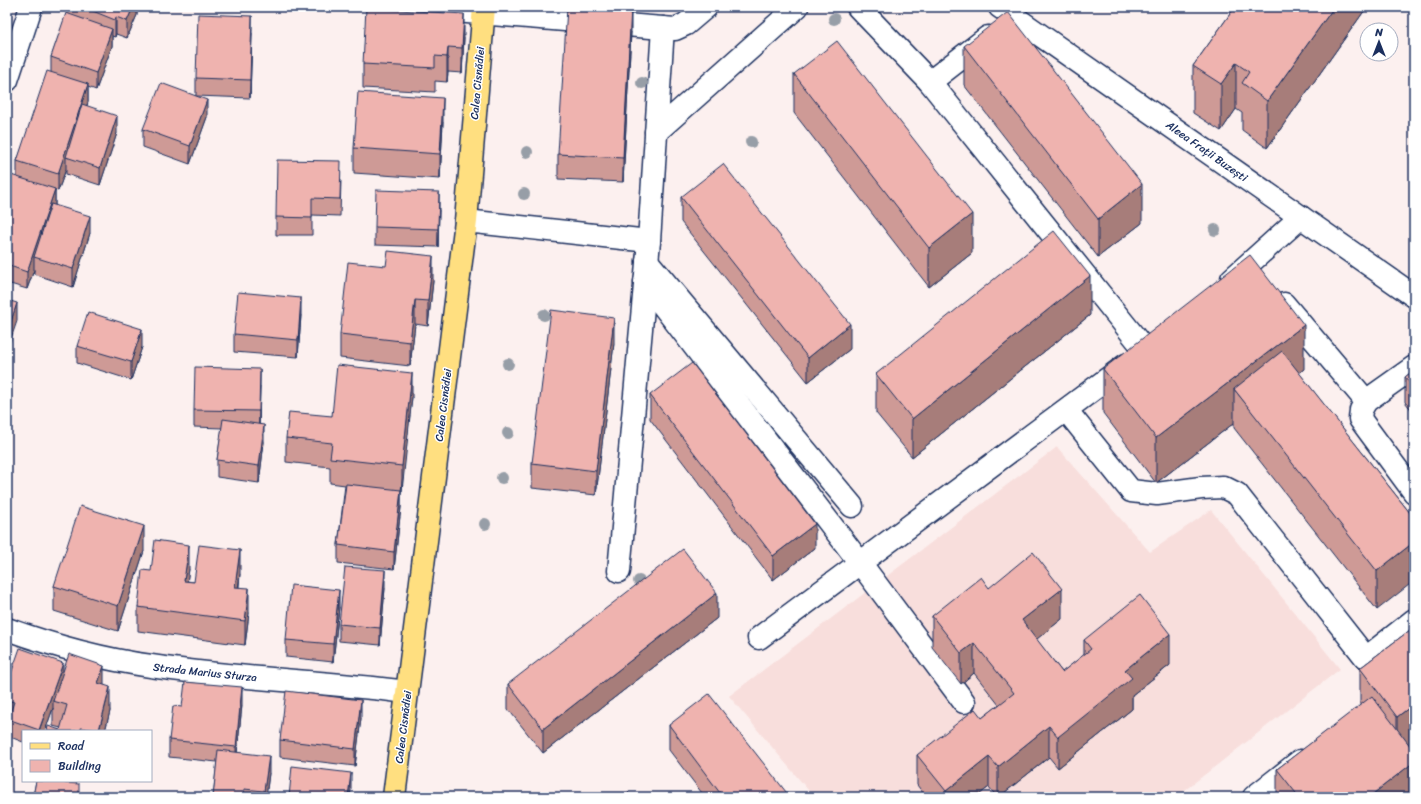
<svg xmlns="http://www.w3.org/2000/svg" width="1421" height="804" font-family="Sriracha,sans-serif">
<rect width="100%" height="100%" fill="#fcf0ef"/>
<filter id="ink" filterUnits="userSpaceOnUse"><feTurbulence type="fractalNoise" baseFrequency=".025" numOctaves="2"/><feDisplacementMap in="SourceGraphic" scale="8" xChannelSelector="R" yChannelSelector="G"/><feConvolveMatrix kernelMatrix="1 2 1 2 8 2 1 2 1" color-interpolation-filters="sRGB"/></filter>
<g filter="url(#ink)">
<polygon fill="#f8dedc" points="1057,447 1150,552 1211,510 1340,669 1176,797 814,797 729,696"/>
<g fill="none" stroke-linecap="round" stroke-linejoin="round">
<g stroke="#1b2f5e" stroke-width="25">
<g id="minor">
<polyline points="406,7 675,29 686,24 706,7"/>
<polyline points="858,7 930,82 1145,350"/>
<polyline points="1000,7 1414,296"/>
<polyline points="7,80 31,7"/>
<polyline points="930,82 988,37"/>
<polyline points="656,132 797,7"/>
<polyline points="466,221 649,241"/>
<polyline points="647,261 852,506"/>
<polyline points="1232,279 1301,217"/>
<polyline points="645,282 861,564 964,702"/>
<polyline points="1284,304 1366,401"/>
<polyline points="1414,367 1366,401 1361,410 1360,419 1414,492"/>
<polyline points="1067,411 1131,491 1157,494 1201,488 1223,487 1237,494 1366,658 1414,620"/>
<polyline points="619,571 649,241 663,28"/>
<path d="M7 629C54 646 101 659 151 666 236 679 322 681 407 692"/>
<polyline points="759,638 1126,365"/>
<polyline points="1254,797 1300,761"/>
</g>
</g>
<g stroke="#1b2f5e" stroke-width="25">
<polyline id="major" points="394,797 466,221 484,7"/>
</g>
<use href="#minor" stroke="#fff" stroke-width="22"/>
<use href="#major" stroke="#ffdf80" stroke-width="22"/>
</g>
<g fill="#979ea7">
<circle cx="834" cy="19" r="6"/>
<circle cx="642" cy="83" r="6"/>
<circle cx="751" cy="142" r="6"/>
<circle cx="527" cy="152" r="6"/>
<circle cx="524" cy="194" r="6"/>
<circle cx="1215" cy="230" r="6"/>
<circle cx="544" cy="315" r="6"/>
<circle cx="508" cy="364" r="6"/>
<circle cx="508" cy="433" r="6"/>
<circle cx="502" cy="478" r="6"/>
<circle cx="485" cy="524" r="6"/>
<circle cx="639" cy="581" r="6"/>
</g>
<g fill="#ce9a96" stroke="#1b2f5e">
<polygon points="67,7 137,7 137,15 127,38 116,34 115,37 112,36 112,46 96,90 88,87 88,102 87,106 117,133 100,185 66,174 66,169 58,191 55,190 55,205 90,233 73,287 34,274 34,270 27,289 7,283 7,187 17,177 17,161 51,72 51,57 67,13"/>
<polygon points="1235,7 1367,7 1267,148 1242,130 1242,113 1236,109 1221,131 1193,113 1193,66"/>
<polygon points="631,32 623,182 558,179 558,154"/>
<polygon points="252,33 250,98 196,96 207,117 190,164 143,147 143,129 196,95 196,78"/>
<polygon points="464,38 462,73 448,72 447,82 435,81 435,92 363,88 363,64"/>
<polygon points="964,46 1142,223 1098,257 964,85"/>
<polygon points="794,74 972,253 929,287 794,113"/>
<polygon points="443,122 440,179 354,173 354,148"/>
<polygon points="341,179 340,216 312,215 312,235 276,235 276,217"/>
<polygon points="681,197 850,349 808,382 681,222"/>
<polygon points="439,210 438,247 375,245 375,227"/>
<polygon points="1414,221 1414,270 1413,270 1413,223"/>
<polygon points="433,281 428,326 415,324 410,366 340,358 340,334"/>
<polygon points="301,315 298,357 234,352 234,334"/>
<polygon points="1090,315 912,457 876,413 876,374"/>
<polygon points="614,343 596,495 532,488 532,463"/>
<polygon points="77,346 142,347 131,380 77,363"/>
<polygon points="1103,369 1304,369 1299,373 1414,518 1377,610 1234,428 1234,423 1156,483 1103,413"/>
<polygon points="1414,370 1414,413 1405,402 1405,377"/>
<polygon points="260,386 259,424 264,442 259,483 217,477 217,460 222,428 194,427 194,410"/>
<polygon points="650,395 815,548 773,580 650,419"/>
<polygon points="412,397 401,491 401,507 394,569 338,563 338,545 345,485 330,483 330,467 286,462 286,438 332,416"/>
<polygon points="144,551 118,631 54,611 54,586"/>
<polygon points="189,569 187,581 194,582 240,574 239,587 249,613 245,645 138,631 138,607 151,571"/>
<polygon points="385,588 380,645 339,641 339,624"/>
<polygon points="989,588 1062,619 1036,639 1062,672 1084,655 1084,640 1170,665 1132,695 1132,709 1058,768 1049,757 999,797 997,797 989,787 976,797 926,797 917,785 917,755 982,718 999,705 974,673 961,684 932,647 932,616"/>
<polygon points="339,607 333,662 286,657 286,640"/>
<polygon points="717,618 543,753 508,709 508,684"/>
<polygon points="1414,627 1414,743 1410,746 1414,797 1277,797 1277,769 1360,706 1360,668"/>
<polygon points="63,672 104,685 110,711 105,731 47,731 60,730 61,728 53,726 53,708 45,731 23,731 23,742 8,736 9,718 7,717 7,685"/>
<polygon points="242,705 237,752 269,773 266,797 213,797 217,762 169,757 169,740 182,707"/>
<polygon points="361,718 355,766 280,757 280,740"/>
<polygon points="669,725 790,797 705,797 669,750"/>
<polygon points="36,781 77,781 76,784 79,797 33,797"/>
</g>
<g fill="#a77d7a" stroke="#1b2f5e">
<polygon points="133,7 137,7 137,15 127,38 127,21"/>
<polygon points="1334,7 1367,7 1267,148 1267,101"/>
<polygon points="631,8 631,32 623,182 623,158"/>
<polygon points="464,14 464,38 462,73 462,48"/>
<polygon points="252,16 252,33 250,98 250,80"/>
<polygon points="116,17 116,34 115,37 115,20"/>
<polygon points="112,29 112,46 96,90 96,73"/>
<polygon points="448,47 448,72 447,82 447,57"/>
<polygon points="1236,63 1236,109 1221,131 1221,84"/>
<polygon points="88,84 88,102 69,158 66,157 66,169 58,191 58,174"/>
<polygon points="443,98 443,122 440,179 440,154"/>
<polygon points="207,100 207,117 190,164 190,146"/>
<polygon points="117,116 117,133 100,185 100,168"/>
<polygon points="1142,184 1142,223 1098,257 1098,219"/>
<polygon points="55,189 55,206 34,257 34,270 27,289 27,272"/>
<polygon points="439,192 439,210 438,247 438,229"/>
<polygon points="972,214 972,253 929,287 929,248"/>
<polygon points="90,216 90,233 73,287 73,269"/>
<polygon points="433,256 433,281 428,326 428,301"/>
<polygon points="1090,276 1090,315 912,457 912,419"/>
<polygon points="301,298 301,315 298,357 298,340"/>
<polygon points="415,300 415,324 410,366 410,342"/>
<polygon points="17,303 17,321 7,350 7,333"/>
<polygon points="614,318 614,343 596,495 596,471"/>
<polygon points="850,324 850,349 808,382 808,358"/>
<polygon points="1304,325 1304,369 1251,410 1234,389 1234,423 1156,483 1156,438"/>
<polygon points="142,329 142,347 131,380 131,362"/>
<polygon points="260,369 260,386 259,429 259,411"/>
<polygon points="412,373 412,397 402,491 402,466"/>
<polygon points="264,425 264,442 259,483 259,466"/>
<polygon points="401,490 401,507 394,569 394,552"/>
<polygon points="815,524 815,548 773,580 773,556"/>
<polygon points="144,526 144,551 118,631 118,606"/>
<polygon points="1414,542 1414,581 1377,610 1377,571"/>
<polygon points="189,545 189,569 184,605 184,581"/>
<polygon points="240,550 240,574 235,611 235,587"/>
<polygon points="385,570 385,588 380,645 380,628"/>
<polygon points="249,588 249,613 245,645 245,621"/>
<polygon points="1062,589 1062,619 1022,651 1022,620"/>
<polygon points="339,590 339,607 333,662 333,644"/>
<polygon points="717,593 717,618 543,753 543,729"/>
<polygon points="1170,634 1170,665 1132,695 1132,709 1058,768 1058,737 1125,670"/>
<polygon points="974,643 974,673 961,684 961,653"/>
<polygon points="63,663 63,680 53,701 53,708 45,731 39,731"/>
<polygon points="104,666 104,690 98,683"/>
<polygon points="110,687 110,711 105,731 99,731"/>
<polygon points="242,687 242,705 236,764 236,747"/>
<polygon points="361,700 361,718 355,766 355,749"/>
<polygon points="1414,704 1414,743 1397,756 1397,717"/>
<polygon points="1049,726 1049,757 999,797 998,797 998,767"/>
<polygon points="269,756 269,773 266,797 264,797 264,791"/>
<polygon points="989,757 989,787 976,797 946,797 946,791"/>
<polygon points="1414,762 1414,797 1369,797"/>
<polygon points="351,773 351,790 350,797 348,797"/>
</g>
<g fill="#efb3af" stroke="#1b2f5e">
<polygon points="83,7 133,7 127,21 116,17 115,20"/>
<polygon points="567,7 617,7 631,8 623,158 558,154"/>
<polygon points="1235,7 1334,7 1267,101 1242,83 1249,72 1236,63 1221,84 1193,66"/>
<polygon points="366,8 464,14 462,48 448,47 447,57 435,56 435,68 363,64"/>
<polygon points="1008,12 1142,184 1098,219 964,46"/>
<polygon points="66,13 112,29 96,73 51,57"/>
<polygon points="198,14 252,16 250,80 196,78"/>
<polygon points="837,41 972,214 929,248 794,74"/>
<polygon points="47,71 88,84 58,174 17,161"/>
<polygon points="161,83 207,100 190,146 143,129"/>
<polygon points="358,92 443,98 440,154 354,148"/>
<polygon points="82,104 117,116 100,168 66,157"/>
<polygon points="277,160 341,161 340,199 312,198 312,218 276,217"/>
<polygon points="723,164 850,324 808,358 681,197"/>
<polygon points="11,175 55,189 27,272 7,265 7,187"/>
<polygon points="376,190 439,192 438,229 375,227"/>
<polygon points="51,204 90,216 73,269 34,257"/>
<polygon points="1054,231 1090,276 912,419 876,374"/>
<polygon points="388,251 433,256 428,301 415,300 410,342 340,334 348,262 386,266"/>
<polygon points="1250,255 1304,325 1156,438 1103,369"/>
<polygon points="238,292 301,298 298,340 234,334"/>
<polygon points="7,300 17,303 7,333"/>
<polygon points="551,310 614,318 596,471 532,463"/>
<polygon points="88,312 142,329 131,362 77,346"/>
<polygon points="1282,351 1414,518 1414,542 1377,571 1234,389"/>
<polygon points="692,363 815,524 773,556 650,395"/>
<polygon points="337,365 412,373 402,466 330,458 332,443 286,438 289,412 332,416"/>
<polygon points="195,367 260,369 259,411 194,410"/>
<polygon points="1414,370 1414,388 1405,377"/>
<polygon points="223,419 264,425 259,466 217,460"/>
<polygon points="346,484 401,490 394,552 338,545"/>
<polygon points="80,506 144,526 118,606 54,586"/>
<polygon points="155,540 189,545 184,581 194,582 199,545 240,550 235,587 249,588 245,621 138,607 142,570 151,571"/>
<polygon points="683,549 717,593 543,729 508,684"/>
<polygon points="1033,552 1062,589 1022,620 1062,672 1091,649 1084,640 1140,595 1170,634 1125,670 1132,678 1058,737 1049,726 998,767 989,757 946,791 917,755 975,709 982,718 1014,693 974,643 961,653 932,616 981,577 989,588"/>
<polygon points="345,567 385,570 380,628 339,624"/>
<polygon points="291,585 339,590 333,644 286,640"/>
<polygon points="1414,627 1414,704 1397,717 1360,668"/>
<polygon points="20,648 63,663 39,730 8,719 14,702 7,700 7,685"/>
<polygon points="69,654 104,666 98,683 110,687 99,730 81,728 81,731 47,731 48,726 60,730 67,705 53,701"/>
<polygon points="185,682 242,687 236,747 169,740 173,706 182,707"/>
<polygon points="286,691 361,700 355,749 280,740"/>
<polygon points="709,694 790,797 723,797 669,725"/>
<polygon points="1372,696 1414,751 1414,762 1369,797 1299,797 1277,769"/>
<polygon points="218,750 269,756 264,791 244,789 243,797 213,797"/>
<polygon points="292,766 351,773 348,797 289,797"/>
<polygon points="36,781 66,781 65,783 79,784 79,797 44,797 33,796"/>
<polygon points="628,792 632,797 622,797"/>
</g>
</g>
<g text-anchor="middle" stroke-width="3" stroke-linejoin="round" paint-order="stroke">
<g font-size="11" fill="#1b2f5e" stroke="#fff">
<text transform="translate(477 83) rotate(-85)" y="4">Calea Cisnădiei</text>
<text transform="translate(1207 151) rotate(35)" y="4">Aleea Frații Buzești</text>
<text transform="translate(443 405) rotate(-83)" y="4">Calea Cisnădiei</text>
<text transform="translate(205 672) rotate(6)" y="4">Strada Marius Sturza</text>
<text transform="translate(403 727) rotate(-83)" y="4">Calea Cisnădiei</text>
</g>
</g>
<rect width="1421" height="804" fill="none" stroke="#fff" stroke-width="24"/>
<rect x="12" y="12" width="1397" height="780" fill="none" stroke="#1b2f5e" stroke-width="1.5" filter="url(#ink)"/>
<rect x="22" y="730" width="130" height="52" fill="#ffffff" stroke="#a4acbf"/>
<rect x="30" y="743" width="20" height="6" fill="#ffdf80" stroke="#a4acbf"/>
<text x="58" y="750" font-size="12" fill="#1b2f5e">Road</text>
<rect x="30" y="760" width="20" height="12" fill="#efb3af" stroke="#a4acbf"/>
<text x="58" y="770" font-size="12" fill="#1b2f5e">Building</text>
<g transform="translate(1379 42)"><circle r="19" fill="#ffffff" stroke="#a4acbf"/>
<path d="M0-3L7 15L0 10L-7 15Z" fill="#1b2f5e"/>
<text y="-6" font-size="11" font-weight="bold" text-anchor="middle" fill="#1b2f5e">N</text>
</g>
</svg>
